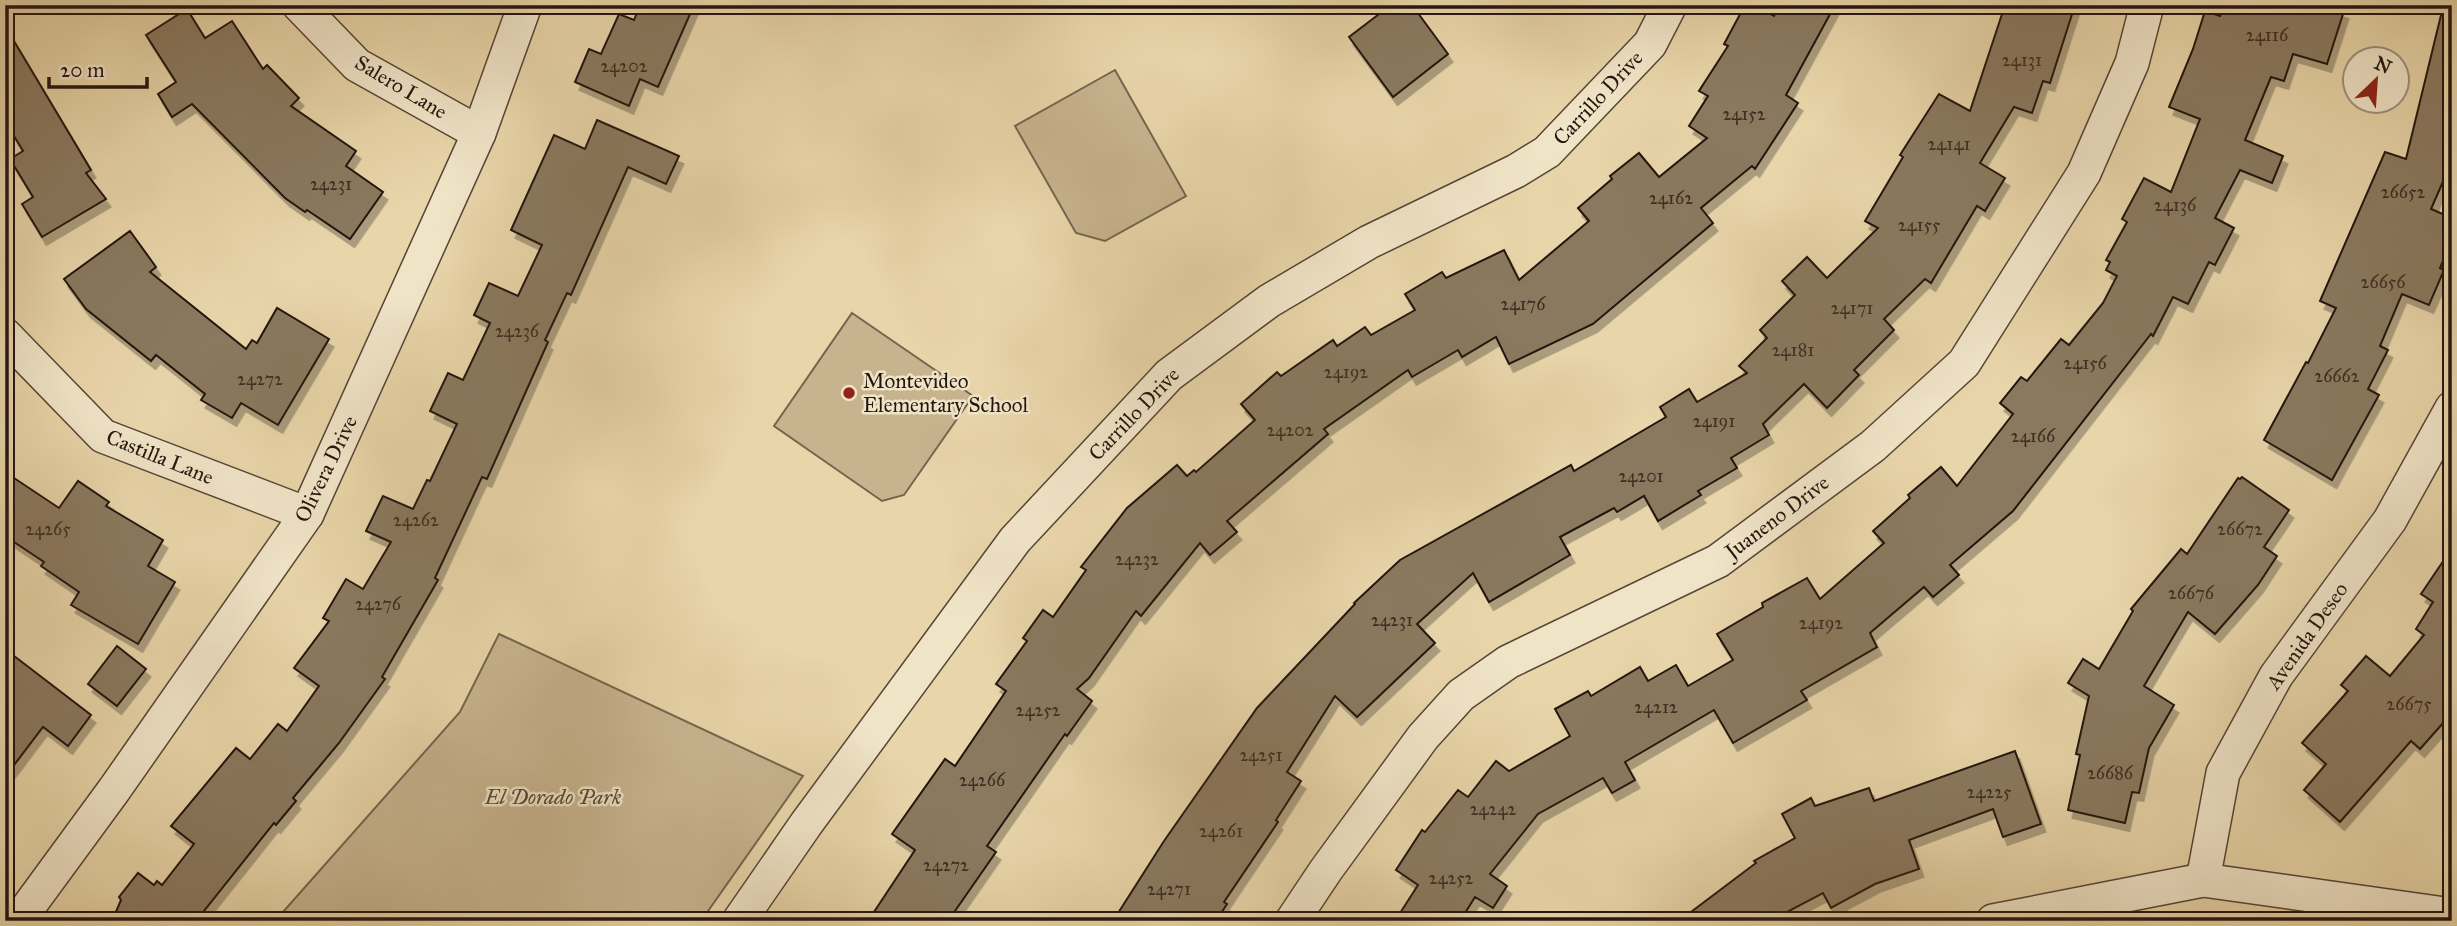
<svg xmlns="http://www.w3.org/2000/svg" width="2457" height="926" font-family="'IM FELL Great Primer',serif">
<defs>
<filter id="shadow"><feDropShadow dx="4.5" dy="8" stdDeviation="0" flood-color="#0004"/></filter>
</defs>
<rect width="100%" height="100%" fill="#e8d5a9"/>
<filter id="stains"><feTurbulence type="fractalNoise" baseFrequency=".00286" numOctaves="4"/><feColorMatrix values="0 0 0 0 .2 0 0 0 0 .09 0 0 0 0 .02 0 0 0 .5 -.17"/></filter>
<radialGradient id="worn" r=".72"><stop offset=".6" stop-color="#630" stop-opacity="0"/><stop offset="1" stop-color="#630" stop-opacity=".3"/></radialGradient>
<g fill="#c7b48f" stroke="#76644f" stroke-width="2">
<polygon points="1115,70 1186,196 1105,241 1076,233 1015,126"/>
<polygon points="852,313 973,396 904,495 882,501 774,426"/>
<polygon points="499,634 803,776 701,921 275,921 460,712"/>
</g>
<g fill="#8a795f" stroke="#24150f" stroke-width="2" filter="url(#shadow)">
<polygon points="640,5 694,5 658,87 640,79 629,106 575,82 589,49 601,54 619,14 634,20"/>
<polygon points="1391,5 1412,5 1448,54 1393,97 1349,37"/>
<polygon points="1745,5 1754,5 1774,16 1780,5 1835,5 1786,95 1798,103 1755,169 1752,166 1701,208 1713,223 1593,324 1509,364 1496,337 1462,357 1458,350 1412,377 1408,370 1324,429 1328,434 1227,521 1237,532 1210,555 1200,543 1141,616 1136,611 1089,678 1077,689 1092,701 1067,736 1065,734 987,846 996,852 948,921 868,921 915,850 892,834 945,759 955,766 1006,691 996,684 1027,641 1023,638 1043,610 1053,617 1086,570 1081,567 1127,508 1177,465 1187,476 1194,470 1196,472 1255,420 1241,404 1277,372 1281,376 1333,340 1337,346 1365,327 1371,335 1415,310 1405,294 1442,272 1446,278 1504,250 1519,280 1589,221 1578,208 1612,179 1610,176 1639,153 1659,177 1707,138 1689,126 1708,96 1699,91 1728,46 1724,44"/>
<polygon points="2005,5 2075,5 2050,83 2043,81 2032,113 2014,107 1980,163 2005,178 1985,211 1977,206 1931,283 1925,279 1884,319 1894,330 1854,370 1859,375 1827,408 1804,384 1763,424 1769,435 1731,458 1737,468 1698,491 1701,495 1658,521 1644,496 1617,512 1614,508 1560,537 1570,555 1489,602 1473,573 1417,624 1435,643 1357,717 1335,696 1287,772 1301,781 1276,820 1278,822 1224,902 1227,904 1216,921 1113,921 1164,841 1257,708 1355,604 1354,603 1400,560 1571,465 1574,471 1666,417 1660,407 1689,389 1697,402 1747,373 1739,366 1767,338 1760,330 1795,295 1782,281 1807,257 1827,278 1878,228 1865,221 1903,157 1900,155 1939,94 1970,111"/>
<polygon points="2223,5 2324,5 2344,11 2327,64 2293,54 2284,81 2271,77 2245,140 2283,156 2272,183 2240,170 2215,218 2234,228 2215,265 2209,262 2188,304 2173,297 2153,336 2151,334 2013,511 1950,565 1959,575 1933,597 1924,587 1870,633 1877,647 1801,691 1807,700 1733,743 1714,710 1625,762 1635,780 1612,793 1603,778 1538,814 1490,874 1507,886 1493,908 1475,897 1460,921 1395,921 1418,885 1396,870 1422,830 1425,832 1458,790 1468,797 1496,761 1509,771 1570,736 1555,709 1588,691 1591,696 1640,667 1648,681 1676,665 1688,686 1733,660 1717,634 1763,607 1762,603 1807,578 1820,599 1884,543 1873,531 1910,498 1908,495 1941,467 1957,486 2013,414 2000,403 2021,377 2027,381 2061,339 2069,345 2103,303 2117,276 2106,270 2110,262 2106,260 2127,222 2122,219 2144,178 2171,192 2200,119 2169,107 2193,49 2205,11 2220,16"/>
<polygon points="187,9 205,38 232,21 263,69 267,65 299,98 291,106 356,151 346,166 383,192 350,239 307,210 305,212 285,198 192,104 172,117 158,94 176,82 146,35"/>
<polygon points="2442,11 2452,13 2452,161 2431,209 2452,218 2452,240 2440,268 2444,270 2429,305 2402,294 2380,346 2388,350 2368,389 2379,395 2332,480 2264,440 2306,362 2308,363 2336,308 2320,301 2385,152 2406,159"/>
<polygon points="5,26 91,170 86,173 106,199 42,237 22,204 33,197 10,159 23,151 5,121"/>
<polygon points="597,120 679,156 666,184 628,167 571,295 567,293 545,340 548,342 487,479 482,477 435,578 438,580 382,677 385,679 339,743 293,798 296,801 276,825 274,823 196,921 112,921 121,900 119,897 138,873 154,885 157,881 162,885 194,844 171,826 236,748 250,759 278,724 287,731 319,686 294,668 329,621 323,618 346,579 363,589 391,542 366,531 383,496 413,509 427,480 430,481 457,424 430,411 448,373 463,380 490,323 474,315 489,283 518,296 542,245 511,230 554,135 585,149"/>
<polygon points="130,231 156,267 150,272 246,349 252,340 257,343 277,308 329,339 278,425 241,403 232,418 201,400 205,394 156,355 151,361 86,309 64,279"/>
<polygon points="5,472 59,508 78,481 109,502 106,506 163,540 148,566 175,582 138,644 71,605 79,592 41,566 44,562 5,536"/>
<polygon points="2242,477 2289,510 2264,547 2277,556 2258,585 2215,634 2188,612 2144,686 2174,705 2149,748 2139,793 2132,792 2125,823 2068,810 2080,755 2076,754 2089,696 2068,683 2083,659 2099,669 2133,611 2131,609 2181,549 2187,554 2238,478 2240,479"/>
<polygon points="2452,548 2452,713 2420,749 2411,741 2340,822 2304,790 2326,764 2302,743 2348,691 2341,685 2366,656 2390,676 2424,635 2416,629 2433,602 2421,594"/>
<polygon points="117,646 146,669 117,706 88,684"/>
<polygon points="5,649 91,715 68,746 43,727 5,777"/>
<polygon points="2015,751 2041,824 2003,837 1993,809 1909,840 1919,869 1875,884 1831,908 1823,893 1770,921 1679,921 1756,863 1754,861 1795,838 1782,814 1811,798 1815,806 1869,788 1874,801"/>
</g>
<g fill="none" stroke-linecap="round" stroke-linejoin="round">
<g stroke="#554536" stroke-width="36">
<g id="minor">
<polyline points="299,5 357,65 479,133"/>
<polyline points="5,335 103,436 307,514"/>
<polyline points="2203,880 2223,773 2276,676 2390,520 2452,408"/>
<polyline points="18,921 114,790 307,514 479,133 525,5"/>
<polyline points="739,921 806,824 1015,540 1169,375 1269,301 1369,242 1516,171 1547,152 1650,44 1670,5"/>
<polyline points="1292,921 1326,870 1423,737 1461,695 1508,662 1718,561 1873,446 1964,363 2084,173 2132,63 2147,5"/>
<polyline points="1993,921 2203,880 2452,915"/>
</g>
</g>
<use href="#minor" stroke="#f0e4c7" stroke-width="33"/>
</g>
<circle fill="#8f2418" stroke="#f0e4c7" stroke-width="2.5" cx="849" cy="393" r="7"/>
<g text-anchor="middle" stroke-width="5" stroke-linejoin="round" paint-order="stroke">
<g font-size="18" fill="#3e2e23">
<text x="2267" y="41">24116</text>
<text x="2022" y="66">24131</text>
<text x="624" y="72">24202</text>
<text x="1744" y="120">24152</text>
<text x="1949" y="150">24141</text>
<text x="331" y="190">24231</text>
<text x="2403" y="198">26652</text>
<text x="1671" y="204">24162</text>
<text x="2175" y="211">24136</text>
<text x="1919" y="231">24155</text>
<text x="2383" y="288">26656</text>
<text x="1523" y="310">24176</text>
<text x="1852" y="314">24171</text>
<text x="517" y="337">24236</text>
<text x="1793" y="356">24181</text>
<text x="2085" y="369">24156</text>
<text x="1346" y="378">24192</text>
<text x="2337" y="382">26662</text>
<text x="260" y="385">24272</text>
<text x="1714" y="427">24191</text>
<text x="1290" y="436">24202</text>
<text x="2033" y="442">24166</text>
<text x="1641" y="482">24201</text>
<text x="416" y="526">24262</text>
<text x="48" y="535">24265</text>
<text x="2240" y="535">26672</text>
<text x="1137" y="565">24232</text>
<text x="2191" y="599">26676</text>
<text x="378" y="610">24276</text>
<text x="1392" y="626">24231</text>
<text x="1821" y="629">24192</text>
<text x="2409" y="710">26675</text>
<text x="1656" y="713">24212</text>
<text x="1038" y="716">24252</text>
<text x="1261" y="761">24251</text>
<text x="2110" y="779">26686</text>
<text x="982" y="786">24266</text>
<text x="1989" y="798">24225</text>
<text x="1493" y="815">24242</text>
<text x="1221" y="837">24261</text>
<text x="946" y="871">24272</text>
<text x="1451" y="884">24252</text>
<text x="1169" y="895">24271</text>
</g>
<g font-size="21" fill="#24150f" stroke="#f0e4c7">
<text transform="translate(401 87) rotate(31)" y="7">Salero Lane</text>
<text transform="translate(1598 98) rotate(-47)" y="7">Carrillo Drive</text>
<text transform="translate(1134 414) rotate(-46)" y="7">Carrillo Drive</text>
<text transform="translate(160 457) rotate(22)" y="7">Castilla Lane</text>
<text transform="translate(326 469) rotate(-64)" y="7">Olivera Drive</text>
<text transform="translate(1777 517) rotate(-37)" y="7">Juaneno Drive</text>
<text transform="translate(2307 636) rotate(-55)" y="7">Avenida Deseo</text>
</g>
<g font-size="21" fill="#24150f" stroke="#f0e4c7" text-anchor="start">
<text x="863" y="388">Montevideo<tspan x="863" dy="24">Elementary School</tspan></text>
</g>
<g font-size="21" font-style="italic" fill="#554535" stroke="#f0e4c7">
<text x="553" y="804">El Dorado Park</text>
</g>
</g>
<rect width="2457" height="926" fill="none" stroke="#e8d5a9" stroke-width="28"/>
<rect x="7" y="7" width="2443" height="912" fill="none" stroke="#24150f" stroke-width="3.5"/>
<rect x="14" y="14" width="2429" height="898" fill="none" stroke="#24150f" stroke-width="2"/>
<g transform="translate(2376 80) rotate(25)"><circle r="33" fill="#f0e4c7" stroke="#9e917d" stroke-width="2"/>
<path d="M0-5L12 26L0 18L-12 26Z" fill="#8f2418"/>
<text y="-10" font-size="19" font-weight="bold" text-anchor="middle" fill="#24150f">N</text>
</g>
<path d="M49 77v10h98v-10" fill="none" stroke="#24150f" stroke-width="3.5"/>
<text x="60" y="77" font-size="21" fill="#24150f" stroke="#f0e4c7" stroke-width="5" paint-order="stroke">20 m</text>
<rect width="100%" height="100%" filter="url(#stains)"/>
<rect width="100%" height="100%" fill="url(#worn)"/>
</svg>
